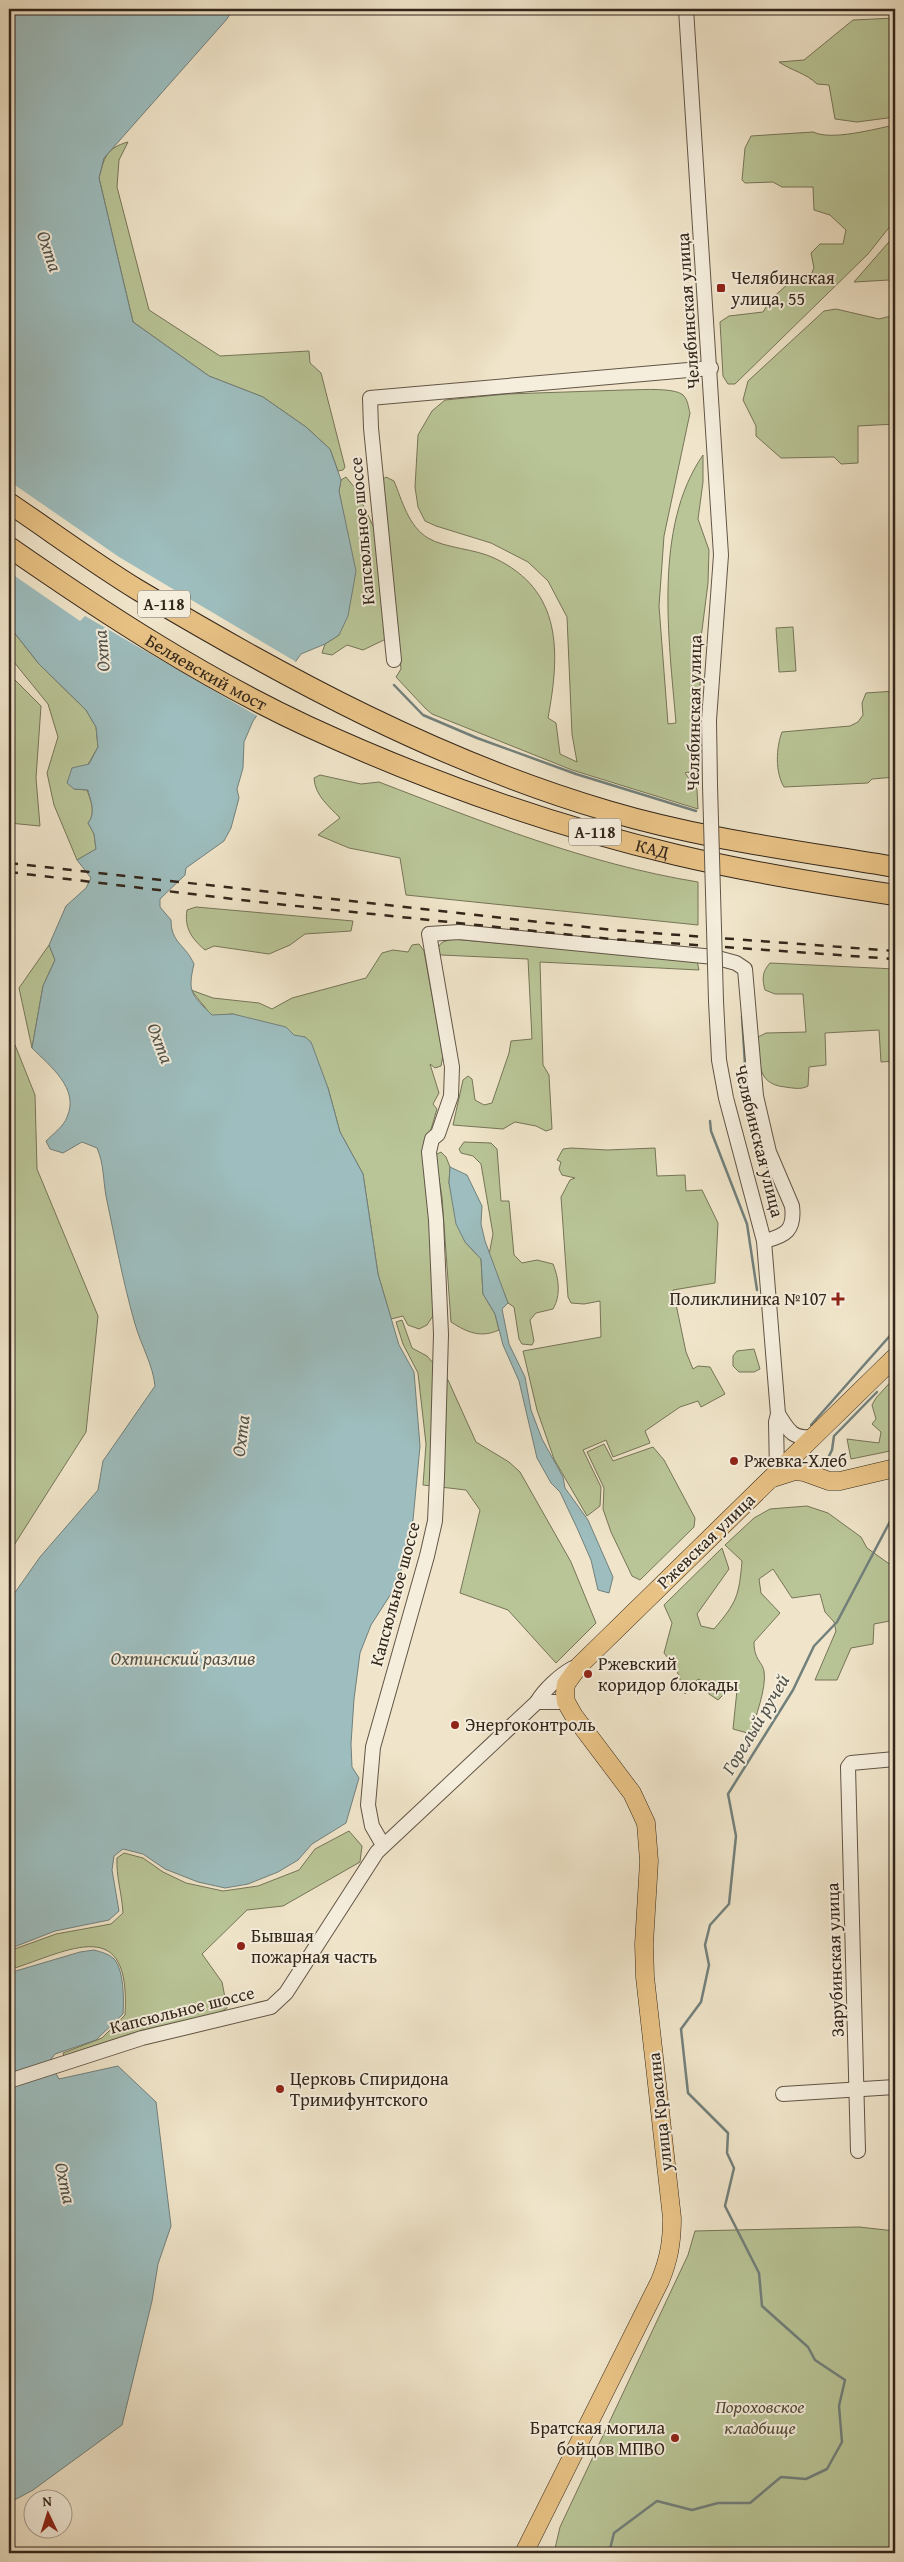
<svg xmlns="http://www.w3.org/2000/svg" width="904" height="2562" font-family="'Gentium Book Plus',serif">
<rect width="100%" height="100%" fill="#f0e5ca"/>
<filter id="stains"><feTurbulence type="fractalNoise" baseFrequency=".004" numOctaves="4"/><feColorMatrix values="0 0 0 0 .2 0 0 0 0 .09 0 0 0 0 .02 0 0 0 .5 -.17"/></filter>
<radialGradient id="worn" r=".72"><stop offset=".6" stop-color="#630" stop-opacity="0"/><stop offset="1" stop-color="#630" stop-opacity=".3"/></radialGradient>
<g fill="#b9c597" stroke="#767558">
<path d="M895 18V117L857 122 835 119 829 85 817 84C806 73 792 71 779 62L804 60 853 20Z"/>
<path d="M895 125V220L868 254 735 384H728L723 376 720 322 729 316 763 312 771 299 788 284 810 277 814 268 811 253 820 244H843L846 230 830 215 814 210 813 187H782L773 182 745 183 742 180 745 148 751 136 813 132C832 141 874 129 895 125Z"/>
<path d="M128 142 119 160 117 187 149 310 220 356 309 351 310 363 321 373 345 467 343 470 338 471 330 449 306 427 263 397 209 376 133 322 99 178C104 158 106 148 128 142Z"/>
<polygon points="895,235 895,276 889,280 854,282"/>
<polygon points="836,309 879,319 895,315 895,424 858,426 858,463 841,464 834,457 781,458 756,436 756,426 743,400 748,381 824,311"/>
<path d="M624 390C637 390 674 387 683 395 688 400 688 406 690 413L664 536 659 606 668 724 676 723C669 640 653 527 703 455V482L698 519 709 550 708 583 701 638 698 782 688 772 685 773 697 789 698 809 572 770 432 714 425 708 396 677 401 669 379 482 386 477 394 481C402 500 408 526 428 538 444 548 476 549 494 558 563 590 560 653 548 718L556 723 560 754 577 762 572 734 567 617 548 581 528 562 491 543 436 526 425 521 418 507 415 487 418 435 432 411 445 400 507 394Z"/>
<polygon points="346,477 355,488 375,530 386,639 363,650 347,645 332,655 322,653 325,644 339,635 345,522 339,491 341,480"/>
<path d="M9 626 39 664 86 710 96 727 98 747 74 789 87 790C91 801 96 813 88 823L94 834 96 849 77 860 54 805 47 773 58 737 48 704 9 656Z"/>
<polygon points="793,627 796,671 779,672 776,628"/>
<polygon points="9,674 41,706 36,778 40,826 9,823"/>
<path d="M895 691V777L872 779 868 783 784 787C775 772 776 748 782 732L850 726 858 722 863 715 862 703 866 693Z"/>
<path d="M320 775 361 784 379 782C483 822 587 864 698 882V925L406 895 400 858 349 848 318 835 340 818C329 806 315 796 314 778Z"/>
<path d="M196 907 353 921 351 931 305 934 290 945 269 954 214 946 205 950C192 939 184 928 187 910Z"/>
<path d="M452 939 697 961 699 970 540 962 543 1065 549 1075 552 1129 546 1131 536 1126 515 1122 503 1129 453 1125 463 1080 468 1076 472 1079 475 1100 484 1105 492 1103 509 1053 511 1041 532 1039 528 959 441 955 438 952C438 942 443 942 452 939Z"/>
<polygon points="419,944 424,951 443,1056 441,1066 435,1068 430,1064 439,1093 433,1104 437,1109 426,1146 438,1308 427,1325 419,1329 408,1325 403,1316 391,1319 378,1274 363,1174 340,1132 328,1088 305,1037 294,1036 233,1014 212,1016 191,990 213,998 259,1003 272,1009 292,998 366,978 382,953 393,950 408,952 412,945"/>
<polygon points="49,945 55,960 43,986 32,1048 19,988"/>
<path d="M770 963 895 969V1061L881 1062 879 1030 825 1033 826 1065 809 1067 808 1086C801 1090 793 1088 785 1087 755 1084 760 1060 758 1037L766 1033 806 1032 803 994H775L765 990C762 979 762 972 770 963Z"/>
<polygon points="9,1030 35,1095 37,1169 98,1316 86,1432 9,1553"/>
<path d="M464 1142 491 1143 497 1149 501 1201H509L514 1255 522 1263 537 1260 553 1264C559 1279 561 1295 553 1309L536 1313 530 1320 534 1341 532 1345 522 1344 519 1339 514 1307 508 1303 489 1255 493 1234 481 1164 473 1156 461 1153 459 1149Z"/>
<polygon points="571,1148 607,1150 655,1148 657,1176 685,1175 686,1191 702,1190 718,1223 715,1283 673,1290 686,1352 693,1369 698,1366 710,1367 725,1394 701,1407 698,1401 680,1407 645,1431 650,1443 613,1457 606,1440 583,1450 601,1487 600,1506 587,1516 554,1459 537,1410 523,1351 601,1337 600,1301 584,1304 571,1303 568,1297 561,1197 570,1180 575,1178 562,1175 559,1169 561,1162 557,1160 563,1149"/>
<path d="M441 1152 446 1157 450 1167 449 1183 465 1242 481 1259 483 1294 495 1314 499 1330C481 1338 468 1333 451 1322L442 1197 435 1155Z"/>
<polygon points="402,1320 412,1348 427,1356 448,1380 476,1442 509,1462 520,1472 571,1562 596,1623 556,1663 508,1610 460,1593 480,1510 466,1490 423,1485 426,1444 418,1373 403,1344 396,1322"/>
<polygon points="754,1349 760,1369 754,1372 739,1372 733,1366 733,1356 737,1351"/>
<polygon points="895,1377 895,1441 893,1441 895,1450 851,1459 847,1439 879,1443 881,1432 872,1424 876,1419 872,1405 876,1398"/>
<polygon points="604,1444 613,1461 653,1447 664,1460 695,1518 694,1527 640,1580 632,1576 611,1532 603,1509 604,1488 587,1452"/>
<path d="M807 1506 828 1513 861 1537 867 1548 895 1568V1620L874 1624 873 1644 851 1648 837 1680H815L836 1631 834 1622 825 1612 820 1594 792 1598 773 1569 759 1579 761 1593 780 1613 754 1642C754 1660 762 1661 764 1671 767 1688 755 1717 751 1734L733 1729 737 1690 732 1686 718 1700 709 1694 707 1683 698 1679 685 1694 676 1668 664 1653 672 1623 664 1605 722 1548 729 1569 697 1614 701 1626 714 1629C737 1602 739 1596 742 1561L725 1545 754 1518 770 1509Z"/>
<path d="M349 1831 362 1846 360 1862 283 1906 247 1910 202 1954 222 1982 227 2008 218 2014 143 2030 64 2056 63 2053 102 2038 125 2015C131 1913 71 1950 9 1970V1951L56 1934 111 1924 123 1913C122 1894 116 1876 117 1858L124 1853 143 1858 163 1872 186 1883 223 1891 258 1886 299 1870 315 1849Z"/>
<polygon points="859,2227 895,2231 895,2553 554,2553 560,2527 688,2255 695,2231"/>
</g>
<g fill="#9dbdbe" stroke="#72807c">
<path d="M9 9H233L227 19 104 158 99 178 133 322 209 376 263 397 306 427 330 449 341 480 339 491 356 571 348 616 339 635 325 644 301 654 253 721 244 742 243 768 237 789 239 798 231 828 224 841 186 868 185 875 160 899V907L171 920C171 943 185 944 194 964 187 993 192 995 212 1015L233 1014 286 1027 294 1035 305 1037 311 1042 328 1088 340 1132 363 1174 378 1274 399 1345 414 1372 420 1446 413 1520 407 1551 396 1586 371 1625 360 1653 354 1699 351 1744 352 1767 359 1778 346 1823 312 1844 298 1860 278 1872 248 1884 225 1888 198 1882 165 1869 143 1854 123 1849 114 1856 112 1870 119 1911 109 1920 55 1931 9 1949V1601L40 1557 98 1490 103 1461 155 1386C153 1365 141 1345 135 1324 123 1282 115 1239 106 1196 103 1179 104 1164 97 1148L82 1142 63 1153 50 1149 46 1141C53 1134 64 1126 67 1117 80 1089 50 1066 32 1048L43 986 55 960 49 945 66 906 86 888 91 878 77 860 96 849 94 834 88 823C96 813 91 802 88 790L74 789 67 783 72 768 89 764 98 747 96 727 86 710 39 664 9 626Z"/>
<polygon points="450,1167 467,1175 482,1206 481,1224 485,1241 508,1303 502,1309 509,1344 525,1377 531,1410 542,1439 563,1477 565,1488 588,1520 613,1577 609,1593 598,1590 591,1560 577,1528 560,1492 551,1483 537,1458 519,1381 503,1345 495,1314 483,1294 481,1259 465,1242 456,1224 449,1183"/>
<path d="M94 1950C101 1952 110 1954 115 1960 124 1972 124 2000 123 2014L96 2040 55 2054 49 2062 59 2079 118 2066 156 2102 171 2226 158 2264 152 2301 122 2425 33 2490 9 2503V1973L80 1952Z"/>
</g>
<polygon fill="#f0e5ca" points="9,481 119,557 298,663 259,717 85,616 80,621 9,572"/>
<g fill="none" stroke-linecap="round" stroke-linejoin="round">
<g stroke="#72807c" stroke-width="2.5">
<polyline points="394,685 423,715 477,738 576,774 696,811"/>
<polyline points="742,1016 747,1097 778,1205 779,1216"/>
<polyline points="710,1121 711,1131 747,1224 757,1290"/>
<polyline points="811,1425 895,1330"/>
<polyline points="824,1466 832,1450 834,1436 877,1392"/>
<polyline points="609,2553 614,2533 657,2501 692,2510 718,2503 750,2503 781,2477 806,2479 827,2469 842,2442 839,2406 845,2380 815,2360 808,2347 762,2306 759,2273 725,2206 734,2168 727,2153 728,2133 688,2093 681,2029 701,2002 709,1965 705,1945 710,1925 729,1904 736,1836 728,1794 793,1690 814,1646 837,1622 895,1512"/>
</g>
<g stroke="#625546" stroke-width="16">
<g id="minor">
<polyline points="686,9 721,555 709,720 710,785"/>
<polyline points="394,660 371,428 370,398 711,368"/>
<polyline points="716,1001 719,1060 726,1098 764,1241 778,1414 776,1422 777,1471"/>
<path d="M778 1414C788 1429 791 1439 812 1437"/>
<polyline points="537,1702 566,1702"/>
<path d="M383 1845 372 1826 368 1805 373 1747 427 1556 435 1521 437 1477 441 1334 436 1220 429 1152 432 1139 438 1134 451 1096 452 1067 429 934 459 932 714 957 736 963 745 969 756 1096 769 1152 792 1206C795 1230 786 1236 764 1241"/>
<path d="M9 2081 142 2038 271 2007 286 1993 377 1852 537 1702C544 1690 560 1675 573 1668"/>
<polyline points="783,2094 895,2087"/>
<polyline points="858,2151 848,1767 851,1763 895,1759"/>
</g>
</g>
<g stroke="#32251a" stroke-width="19">
<g id="major">
<polyline points="773,1478 795,1471 804,1472 829,1481 840,1481 895,1468"/>
<path d="M524 2553 660 2281C669 2259 672 2242 672 2218L645 1977 644 1944 649 1861 646 1823 632 1793 574 1716 566 1702 565 1693 566 1684 579 1666 895 1357"/>
</g>
</g>
<g stroke="#32251a" stroke-width="22">
<g id="highway">
<path d="M9 503C52 532 94 563 138 590 287 679 441 762 608 811 702 839 800 851 895 867"/>
<path id="s1" d="M9 547C104 613 202 677 307 726 424 780 551 825 677 855 749 872 822 884 895 895"/>
</g>
</g>
<use href="#minor" stroke="#f5eedd" stroke-width="14"/>
<use href="#major" stroke="#e8c285" stroke-width="18"/>
<use href="#highway" stroke="#e8c285" stroke-width="20"/>
<g stroke="#32251a" stroke-width="2.5" stroke-dasharray="9 9" stroke-linecap="butt">
<polyline points="9,863 612,930 895,951"/>
<polyline points="9,872 258,902 611,939 895,959"/>
</g>
<g stroke="#625546" stroke-width="16" stroke-linecap="butt">
<polyline id="minor-bridge" points="710,785 716,1001"/>
</g>
<use href="#minor-bridge" stroke="#f5eedd" stroke-width="14"/>
</g>
<g fill="#8f2418" stroke="#f5eedd" stroke-width="2">
<rect x="716" y="283" width="10" height="10" rx="2.5"/>
<path d="M835.5 1291.5h5v5h5v5h-5v5h-5v-5h-5v-5h5z"/>
<circle cx="734" cy="1461" r="5"/>
<circle cx="588" cy="1674" r="5"/>
<circle cx="455" cy="1725" r="5"/>
<circle cx="241" cy="1946" r="5"/>
<circle cx="280" cy="2089" r="5"/>
<circle cx="675" cy="2438" r="5"/>
</g>
<g text-anchor="middle" stroke-width="4" stroke-linejoin="round" paint-order="stroke">
<g fill="#f5eedd" stroke="#6c6154" stroke-width="1">
<rect x="138" y="590.5" width="52" height="27" rx="4"/>
<rect x="569" y="818.5" width="52" height="27" rx="4"/>
</g>
<g font-size="16" font-weight="bold" fill="#32251a">
<text x="164" y="610">А-118</text>
<text x="595" y="838">А-118</text>
</g>
<g font-size="18" fill="#32251a" stroke="#f5eedd" text-anchor="start">
<text x="731" y="284">Челябинская<tspan x="731" dy="21">улица, 55</tspan></text>
<text x="827" y="1305" text-anchor="end">Поликлиника №107</text>
<text x="744" y="1467">Ржевка-Хлеб</text>
<text x="598" y="1670">Ржевский<tspan x="598" dy="21">коридор блокады</tspan></text>
<text x="465" y="1731">Энергоконтроль</text>
<text x="251" y="1942">Бывшая<tspan x="251" dy="21">пожарная часть</tspan></text>
<text x="290" y="2085">Церковь Спиридона<tspan x="290" dy="21">Тримифунтского</tspan></text>
<text x="665" y="2434" text-anchor="end">Братская могила<tspan x="665" dy="21">бойцов МПВО</tspan></text>
</g>
<g font-size="18" fill="#32251a" stroke="#f5eedd">
<text transform="translate(688 311) rotate(-94)" y="6">Челябинская улица</text>
<text transform="translate(362 531) rotate(-95)" y="6">Капсюльное шоссе</text>
<text dy="6" stroke="none"><textPath href="#s1" startOffset="234">Беляевский мост</textPath></text>
<text transform="translate(694 713) rotate(-89)" y="6">Челябинская улица</text>
<text dy="6" stroke="none"><textPath href="#s1" startOffset="715">КАД</textPath></text>
<text transform="translate(759 1141) rotate(76)" y="6">Челябинская улица</text>
<text transform="translate(706 1541) rotate(-44)" y="6">Ржевская улица</text>
<text transform="translate(395 1594) rotate(-75)" y="6">Капсюльное шоссе</text>
<text transform="translate(835 1960) rotate(-92)" y="6">Зарубинская улица</text>
<text transform="translate(182 2010) rotate(-14)" y="6">Капсюльное шоссе</text>
<text transform="translate(660 2112) rotate(-96)" y="6">улица Красина</text>
</g>
<g font-size="18" font-style="italic" fill="#544d39" stroke="#f5eedd">
<text x="760" y="2413">Пороховское<tspan x="760" dy="21">кладбище</tspan></text>
</g>
<g font-size="19" font-style="italic" fill="#52534b" stroke="#f5eedd">
<text transform="translate(50 251) rotate(71)" y="7">Охта</text>
<text transform="translate(101 651) rotate(-95)" y="7">Охта</text>
<text transform="translate(161 1043) rotate(69)" y="7">Охта</text>
<text transform="translate(240 1436) rotate(-83)" y="7">Охта</text>
<text x="183" y="1665">Охтинский разлив</text>
<text transform="translate(755 1724) rotate(-59)" y="7">Горелый ручей</text>
<text transform="translate(66 2183) rotate(78)" y="7">Охта</text>
</g>
</g>
<rect width="904" height="2562" fill="none" stroke="#f0e5ca" stroke-width="30"/>
<rect x="10" y="10" width="884" height="2542" fill="none" stroke="#32251a" stroke-width="2.5"/>
<rect x="15" y="15" width="874" height="2532" fill="none" stroke="#32251a"/>
<g transform="translate(48 2514) rotate(356)"><circle r="24" fill="#f5eedd" stroke="#a79e8f"/>
<path d="M0-4L9 19L0 12L-9 19Z" fill="#8f2418"/>
<text y="-8" font-size="14" font-weight="bold" text-anchor="middle" fill="#32251a">N</text>
</g>
<rect width="100%" height="100%" filter="url(#stains)"/>
<rect width="100%" height="100%" fill="url(#worn)"/>
</svg>
